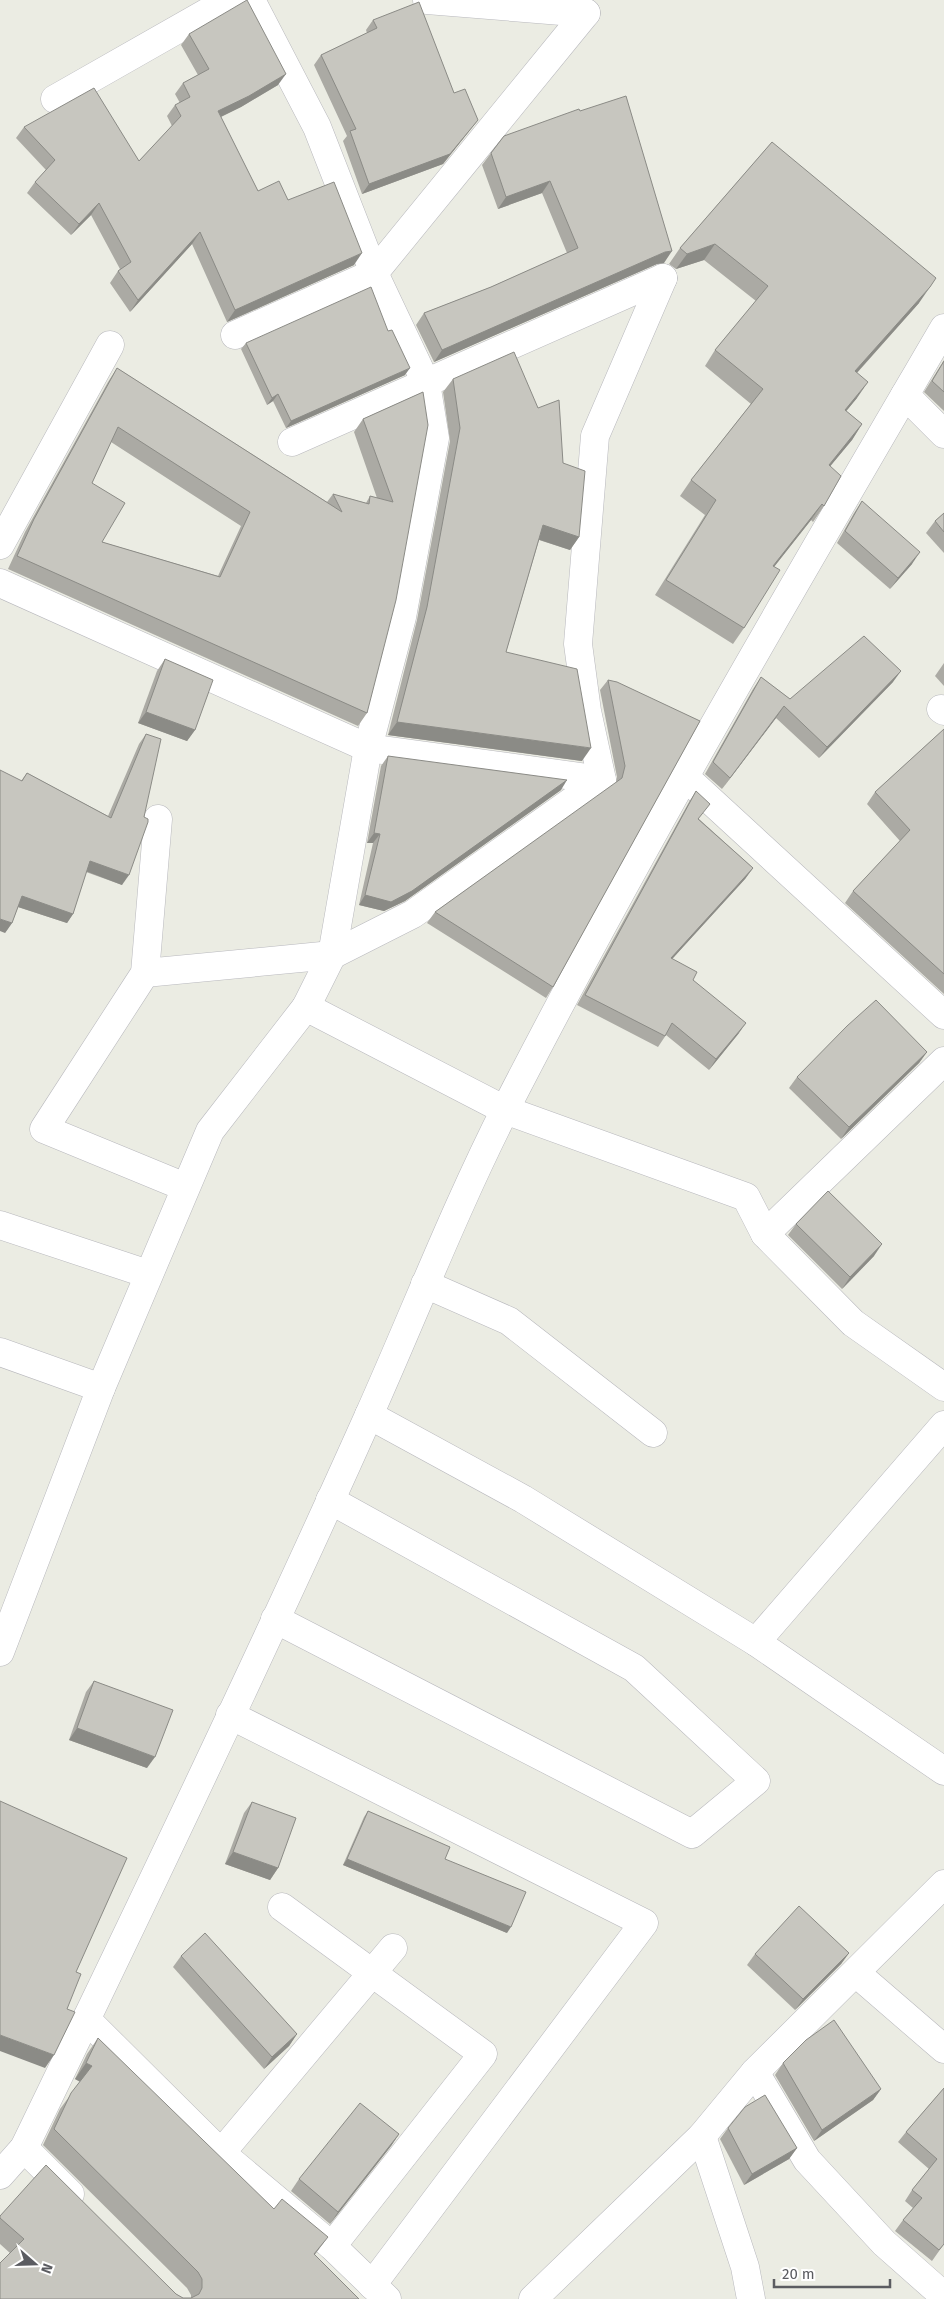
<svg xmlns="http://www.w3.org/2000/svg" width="944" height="2299" font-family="'Fira Sans',sans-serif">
<rect width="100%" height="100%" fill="#ebece3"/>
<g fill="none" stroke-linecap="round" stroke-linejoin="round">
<g stroke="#b8b8bd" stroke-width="29">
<g id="minor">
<polyline points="427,0 586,13"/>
<polyline points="55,99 229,0"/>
<polyline points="235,335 374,273 586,13"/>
<polyline points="905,395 944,434"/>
<polyline points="292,442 663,278"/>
<polyline points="0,545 110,345"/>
<polyline points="0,583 368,748 602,780"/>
<polyline points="941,709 944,711"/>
<polyline points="684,776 944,1015"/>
<polyline points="158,819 145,973 44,1129 185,1187"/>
<polyline points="145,973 332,955 413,914 602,780 587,711 578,644 595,436 663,278"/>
<polyline points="306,1007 505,1110 746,1197 765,1234 853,1323 944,1387"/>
<polyline points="0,1225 148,1274"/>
<polyline points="765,1234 944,1061"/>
<polyline points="425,1284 509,1321 653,1433"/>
<polyline points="0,1352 101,1388"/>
<polyline points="369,1415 523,1499 756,1642"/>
<polyline points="944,1425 756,1642 944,1771"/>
<polyline points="275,1619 692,1834 756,1781 634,1668 330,1500"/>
<polyline points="0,1652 101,1388 210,1131 306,1007 332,955 368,748 402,617 435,438 426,383 374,273 317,127 251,0"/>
<polyline points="230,1715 644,1923 372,2285"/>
<polyline points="282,1907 483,2054 332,2246"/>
<polyline points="856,1973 944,2049"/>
<polyline points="86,2019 221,2153 332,2246 387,2299"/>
<polyline points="755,2072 807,2160 884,2243 944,2296"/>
<polyline points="702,2136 745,2267 751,2299"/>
<polyline points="24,2148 70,2194"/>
<polyline points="221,2153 393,1948"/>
<path d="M0 2175 24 2148C142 1905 259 1661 369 1415 415 1312 456 1206 507 1106 643 841 794 585 944 328"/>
<polyline points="533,2299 702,2136 755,2072 944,1884"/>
</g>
</g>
<use href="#minor" stroke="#fff" stroke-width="28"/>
</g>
<g fill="#abaaa4" fill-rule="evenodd">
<polygon points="373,20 454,93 470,130 443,164 362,194 343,141 347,136 314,65 321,55 367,33 366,30"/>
<polygon points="189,34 278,85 241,107 221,117 258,191 288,200 354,265 227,322 192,244 130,312 110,283 118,271 120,269 91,215 71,235 27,193 35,182 46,170 16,138 24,127 139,161 172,126 167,116 175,105 180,103 175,94 183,83 198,75 181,45"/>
<polygon points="504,136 664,263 657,264 434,362 416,325 424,313 491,287 567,253 542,193 498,209 482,165 491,153"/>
<polygon points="772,142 919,303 857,373 857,398 846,411 862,424 852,440 830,466 824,506 813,522 811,520 774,567 744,628 733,644 655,595 705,515 680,496 691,480 751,404 705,366 715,350 756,301 704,260 676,269 669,264 680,248"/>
<polygon points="246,343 405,375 286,428 273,401 267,405 241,349"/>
<polygon points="944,360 944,411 924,392"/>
<path d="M117 368 327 502 333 494 366 503 370 496 377 498 354 432 363 419 423 392 367 713 358 726 8 569 25 532 108 382ZM111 442 241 526 218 576 102 542 92 483Z"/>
<polygon points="453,379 538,408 563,463 579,537 570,550 539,540 506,652 582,761 388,735 417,620 450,441 443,392"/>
<polygon points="862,501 912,564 890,589 837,543 854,513"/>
<polygon points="944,513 944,553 926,533 935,521"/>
<polygon points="165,659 195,730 187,741 138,723 157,671"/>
<polygon points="944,663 944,686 935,676"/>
<polygon points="761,677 790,699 893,682 819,758 776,718 722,789 705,774 753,689"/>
<polygon points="608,680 700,721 553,987 546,998 427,923 435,912 616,783 617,777 600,690"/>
<polygon points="944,729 944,994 845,903 853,891 900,841 867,804 875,792"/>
<polygon points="146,734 122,885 86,872 73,914 67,923 18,907 12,923 5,933 21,781 27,773 108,816 139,744"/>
<polygon points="388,756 561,790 405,901 384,911 359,905 373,843 367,843 381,766"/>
<polygon points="696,791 699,819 753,868 745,879 672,959 693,980 739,1033 709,1070 666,1035 658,1047 577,1005 689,802"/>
<polygon points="927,1052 919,1063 841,1139 789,1088 797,1077"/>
<polygon points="796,1224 874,1256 842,1289 788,1235"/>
<polygon points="94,1681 147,1768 69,1740 86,1692"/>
<polygon points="252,1802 278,1868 270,1880 225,1864 244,1813"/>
<polygon points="368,1811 445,1859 507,1933 343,1865 364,1817"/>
<polygon points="849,1953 841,1964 795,2010 747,1965 755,1954"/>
<polygon points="181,1956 297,2034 289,2046 264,2069 173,1967"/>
<polygon points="98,2038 359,2299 0,2299 10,2253 0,2244 0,2216 176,2294 183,2298 191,2298 191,2295 187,2288 43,2145 60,2109 80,2082 75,2079 87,2054"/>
<polygon points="783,2063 881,2089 873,2100 814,2141 775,2075"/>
<polygon points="944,2088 944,2244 932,2261 895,2231 903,2220 913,2208 905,2201 912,2190 929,2169 898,2142 906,2132"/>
<polygon points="728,2128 797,2148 789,2159 744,2185 720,2139"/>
<polygon points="399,2134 391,2146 330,2224 291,2191 299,2179"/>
</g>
<g fill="#8b8b86">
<polygon points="286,74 278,85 241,107 210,122 218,111"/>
<polygon points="478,120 470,130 443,164 362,194 369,184"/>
<polygon points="550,181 542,193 498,209 506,197"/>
<polygon points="99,203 91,215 71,235 79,224"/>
<polygon points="200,232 192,244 130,312 138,300"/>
<polygon points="715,244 704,260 676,269 687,254"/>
<polygon points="672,251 664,263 657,264 434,362 442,350 665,252"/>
<polygon points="362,253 354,265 227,322 235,310"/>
<polygon points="930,287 919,303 844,387 855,371"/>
<polygon points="410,368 405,375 286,428 291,421"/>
<polygon points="868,382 857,398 834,426 845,410"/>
<polygon points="278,394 273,401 267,405 272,398"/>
<polygon points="862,424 852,440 818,481 829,465"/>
<polygon points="822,504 811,520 762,582 773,566"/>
<polygon points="543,525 579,537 570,550 534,538"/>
<polygon points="920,552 912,564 890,589 898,578"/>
<polygon points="901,671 893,682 819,758 827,747"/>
<polygon points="784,706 776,718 722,789 730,778"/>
<polygon points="146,712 195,730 187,741 138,723"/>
<polygon points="397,722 591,748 582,761 388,735"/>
<polygon points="567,780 561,790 405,901 384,911 359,905 365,895"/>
<polygon points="374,833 380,834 373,843 367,843"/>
<polygon points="90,861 129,875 122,885 83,870"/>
<polygon points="753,868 745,879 663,969 671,958"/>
<polygon points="22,896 73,914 67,923 15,906"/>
<polygon points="0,919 12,923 5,933 0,931"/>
<polygon points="746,1023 739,1033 709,1070 716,1059"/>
<polygon points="927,1052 919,1063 841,1139 849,1127"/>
<polygon points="882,1244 874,1256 842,1289 850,1277"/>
<polygon points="77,1728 155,1757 147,1768 69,1740"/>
<polygon points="233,1852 278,1868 270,1880 225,1864"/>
<polygon points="347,1859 511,1927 507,1933 343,1865"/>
<polygon points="849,1953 841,1964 795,2010 803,1999"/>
<polygon points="297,2034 289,2046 264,2069 272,2057"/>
<polygon points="0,2035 54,2055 45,2068 0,2051"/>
<polygon points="86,2063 92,2066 81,2082 75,2079"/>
<polygon points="881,2089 873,2100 814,2141 822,2130"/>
<polygon points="399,2134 391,2146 330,2224 338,2212"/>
<polygon points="797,2148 789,2159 744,2185 752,2174"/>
<polygon points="328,2237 316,2253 303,2270 314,2254"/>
</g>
<g fill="#c7c6bf" stroke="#8b8b86" fill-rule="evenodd">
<polygon points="247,0 286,74 249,96 218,111 258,191 279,181 288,200 334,182 362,253 235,310 200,232 138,300 118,271 131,262 99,203 79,224 35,182 55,160 24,127 94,88 139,161 181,116 175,105 190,97 183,83 209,69 189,34"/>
<polygon points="419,2 454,93 465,89 478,120 450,154 369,184 350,131 356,129 321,55 377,28 373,20"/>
<polygon points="626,96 672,251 665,252 442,350 424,313 491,287 578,248 550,181 506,197 491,153 504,136 579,109 580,111"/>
<polygon points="772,142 936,278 930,287 855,371 868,382 845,410 862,424 829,465 841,476 824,506 822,504 773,566 780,570 744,628 666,580 716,500 691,480 763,389 715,350 768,286 715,244 687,254 680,248"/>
<polygon points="371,287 388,331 392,330 410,368 291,421 278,394 272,398 246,343"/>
<polygon points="514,352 538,408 559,400 563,463 585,471 579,537 543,525 506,652 577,669 591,748 397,722 427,607 460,428 453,379"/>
<polygon points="944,361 944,392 932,381"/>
<path d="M117 368 342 512 333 494 369 504 370 496 393 502 363 419 423 392 428 425 396 600 367 713 17 556 34 519ZM118 427 250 512 220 577 102 542 125 503 92 483Z"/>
<polygon points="862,501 920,552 898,578 845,531"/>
<polygon points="944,513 944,532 935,521"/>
<polygon points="864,636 901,671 827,747 784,706 730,778 713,762 761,677 790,699"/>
<polygon points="165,659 213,680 195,730 146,712"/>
<polygon points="608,680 617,682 700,721 553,987 435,912 622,778 625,766"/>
<polygon points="944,729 944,974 853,891 910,830 875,792"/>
<polygon points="146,734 161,739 144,817 148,819 148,822 129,875 90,861 73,914 22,896 12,923 0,919 0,770 22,781 27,773 111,818"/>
<polygon points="388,756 567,780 412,891 391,902 365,895 380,834 374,833"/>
<polygon points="696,791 710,804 698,819 753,868 671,958 697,972 693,980 746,1023 716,1059 672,1023 665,1036 585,995"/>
<polygon points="876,1000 927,1052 849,1127 797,1077 847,1026"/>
<polygon points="828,1191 882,1244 850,1277 796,1224"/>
<polygon points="94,1681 173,1710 155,1757 77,1728"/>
<polygon points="0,1801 127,1858 76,1972 81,1974 67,2009 75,2012 54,2055 0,2035"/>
<polygon points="252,1802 296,1818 278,1868 233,1852"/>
<polygon points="368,1811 450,1847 445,1859 526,1892 511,1927 347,1859"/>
<polygon points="799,1906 849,1953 803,1999 755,1954"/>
<polygon points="205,1933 297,2034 272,2057 181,1956"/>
<polygon points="834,2020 881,2089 822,2130 783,2063 806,2040"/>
<polygon points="98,2038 274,2209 282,2199 328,2237 314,2254 359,2299 0,2299 0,2263 24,2239 0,2218 0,2216 46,2165 176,2294 183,2298 191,2298 199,2294 202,2288 202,2279 198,2272 54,2129 71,2093 92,2066 86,2063"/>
<polygon points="944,2088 944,2244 939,2250 903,2220 922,2198 912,2190 937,2159 906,2132"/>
<polygon points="765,2095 797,2148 752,2174 728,2128 745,2107"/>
<polygon points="360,2103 399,2134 338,2212 299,2179"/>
</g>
<g transform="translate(35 2264) rotate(110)" stroke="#ffffff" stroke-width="4" paint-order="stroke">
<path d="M0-4L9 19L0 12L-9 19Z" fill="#5b5c61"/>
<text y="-8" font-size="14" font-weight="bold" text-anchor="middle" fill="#5b5c61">N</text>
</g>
<path d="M774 2279v8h116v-8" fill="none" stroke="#5b5c61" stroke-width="2.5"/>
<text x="782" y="2279" font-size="15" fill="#5b5c61" stroke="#ffffff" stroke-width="4" paint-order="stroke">20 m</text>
</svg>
